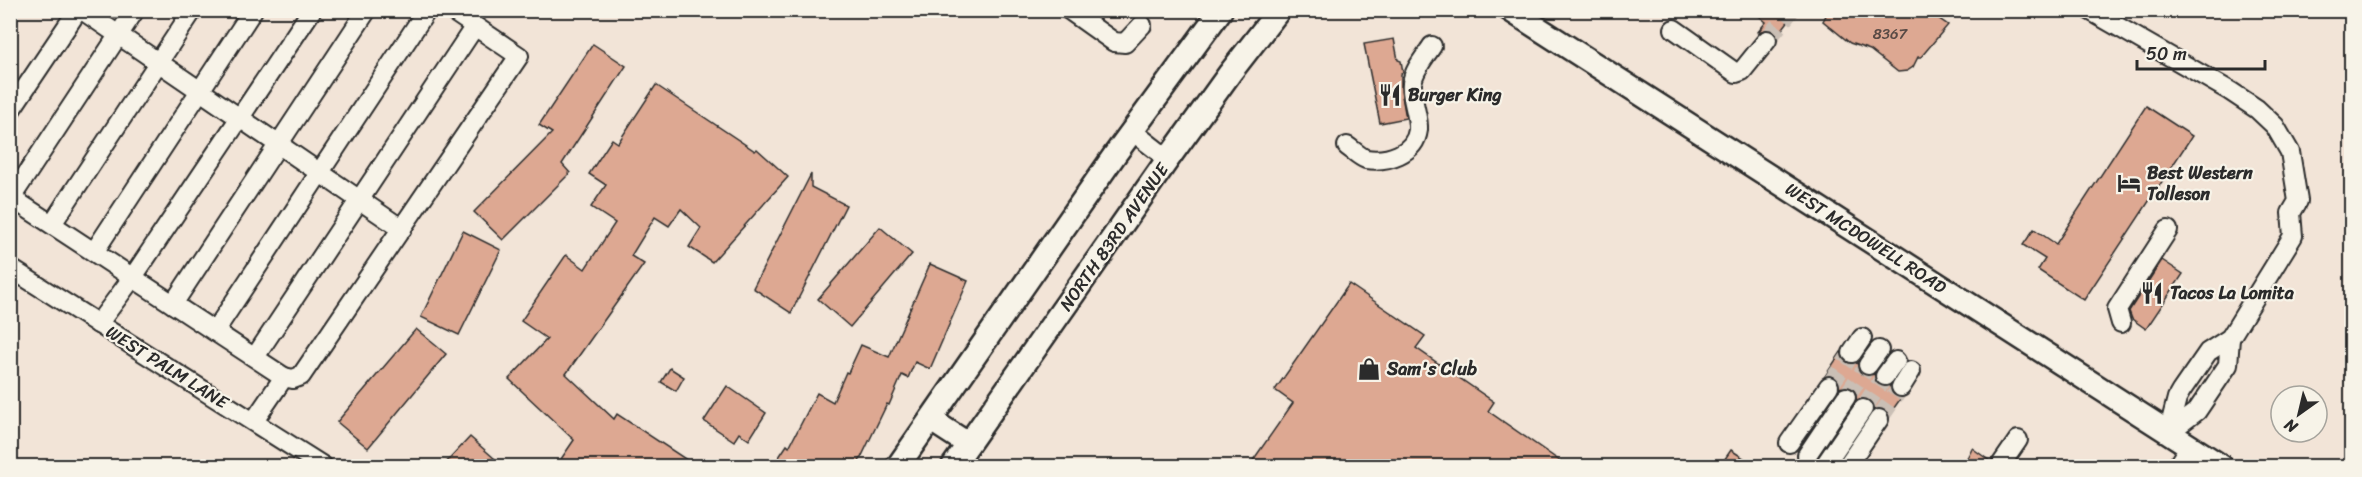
<svg xmlns="http://www.w3.org/2000/svg" width="2362" height="477" font-family="Sriracha,sans-serif">
<rect width="100%" height="100%" fill="#f2e4d7"/>
<filter id="ink" filterUnits="userSpaceOnUse"><feTurbulence type="fractalNoise" baseFrequency=".0167" numOctaves="2"/><feDisplacementMap in="SourceGraphic" scale="12" xChannelSelector="R" yChannelSelector="G"/><feConvolveMatrix kernelMatrix="1 2 1 2 8 2 1 2 1" color-interpolation-filters="sRGB"/></filter>
<g filter="url(#ink)">
<g fill="#dda892" stroke="#2b2b2b" stroke-width="1.5">
<polygon points="1752,10 1797,10 1777,36 1769,29 1758,32 1766,22"/>
<polygon points="1829,10 1926,10 1948,25 1921,57 1918,57 1913,67 1907,71 1898,72 1870,50 1850,43 1823,21"/>
<polygon points="1394,39 1398,60 1401,61 1403,72 1401,74 1401,90 1406,118 1380,123 1364,44"/>
<polygon points="593,44 626,66 562,164 570,173 503,240 474,212 552,133 539,125"/>
<polygon points="656,85 755,151 757,149 788,177 712,262 689,247 701,228 681,209 669,226 655,217 631,256 644,264 566,374 614,419 617,414 696,466 573,466 561,459 574,440 509,379 547,339 521,321 566,255 585,269 615,223 591,207 606,185 589,174 612,139 618,143"/>
<polygon points="2146,106 2192,136 2084,300 2038,270 2045,259 2023,245 2034,229 2056,244"/>
<polygon points="811,174 811,187 846,205 791,313 753,288"/>
<polygon points="880,227 912,254 850,327 818,299"/>
<polygon points="463,231 501,250 459,335 421,317"/>
<polygon points="2162,260 2183,274 2146,329 2132,319 2129,311"/>
<polygon points="930,264 968,281 930,369 915,362 908,378 902,375 889,405 887,404 857,466 773,466 787,445 789,447 817,393 833,402 846,372 848,373 861,345 889,357"/>
<polygon points="1349,284 1425,336 1416,348 1494,402 1488,411 1567,466 1249,466 1293,403 1275,390"/>
<polygon points="416,329 446,354 368,448 337,422"/>
<polygon points="1841,352 1845,362 1851,364 1857,363 1861,374 1867,376 1874,374 1878,385 1883,387 1890,386 1891,393 1901,398 1889,415 1885,409 1874,409 1869,399 1863,398 1856,400 1856,393 1853,388 1846,386 1840,388 1836,377 1825,376"/>
<polygon points="670,368 684,377 676,391 661,382"/>
<polygon points="727,386 766,413 749,440 739,433 734,441 704,421"/>
<polygon points="470,437 503,466 443,466"/>
<polygon points="1972,448 1990,461 1989,466 1963,466"/>
<polygon points="1731,450 1756,466 1720,466"/>
</g>
<g fill="none" stroke-linecap="round" stroke-linejoin="round">
<g stroke="#cabfb5" stroke-width="18" stroke-dasharray="18 9" stroke-linecap="butt">
<polyline points="1767,40 1791,10"/>
<polyline points="1829,386 1852,353"/>
<polyline points="1846,397 1868,365"/>
<polyline points="1863,409 1885,376"/>
<polyline points="1879,419 1901,387"/>
</g>
<g stroke="#2b2b2b" stroke-width="22">
<g id="minor">
<polyline points="82,10 402,229"/>
<polyline points="1069,10 1114,42 1125,43 1142,25"/>
<polyline points="2089,10 2230,91 2257,109 2275,126 2290,152 2298,201 2291,213 2293,236 2230,338 2208,352 2181,391 2177,398 2168,433"/>
<polyline points="1674,29 1736,73 1742,71 1767,40"/>
<polyline points="10,111 78,10"/>
<polyline points="1132,131 1168,159"/>
<path d="M1347 146C1353 150 1360 157 1366 159 1387 162 1415 154 1418 130 1419 114 1410 98 1412 83 1414 69 1425 57 1432 46"/>
<polyline points="10,197 284,377"/>
<polyline points="11,198 135,10"/>
<polyline points="52,224 193,10"/>
<polyline points="94,252 253,10"/>
<polyline points="10,268 323,466"/>
<polyline points="173,304 367,10"/>
<polyline points="2121,323 2117,309 2168,230"/>
<polyline points="98,324 133,277 312,10"/>
<polyline points="215,331 427,10"/>
<polyline points="1852,353 1862,338"/>
<polyline points="255,357 475,26"/>
<polyline points="1868,365 1879,350"/>
<polyline points="1885,376 1896,361"/>
<polyline points="1901,387 1911,371"/>
<polyline points="254,421 284,377 293,379 301,376 519,56 451,10"/>
<polyline points="2168,433 2197,411 2228,365 2230,338"/>
<polyline points="1789,443 1829,386"/>
<polyline points="1807,455 1846,397"/>
<polyline points="1824,466 1863,409"/>
<polyline points="1847,466 1879,419"/>
<polyline points="2000,466 2018,440"/>
<polyline points="2177,466 2190,446"/>
</g>
</g>
<g stroke="#2b2b2b" stroke-width="27">
<g id="major">
<polyline points="1510,10 2221,466"/>
<polyline points="931,420 968,444"/>
<polyline points="898,466 1116,153 1221,10"/>
<polyline points="953,466 1168,159 1230,73 1279,10"/>
</g>
</g>
<use href="#minor" stroke="#f7f3e8" stroke-width="18"/>
<use href="#major" stroke="#f7f3e8" stroke-width="22"/>
</g>
</g>
<defs>
<g id="restaurant-bare" transform="scale(1.8)"><path d="M-5-6h1v4h1v-4h1v4h1v-4h1v5L-1.5 .5V6h-2V.5L-5-1ZM5-6V6H3V1.5H1.5Q1.5-4 5-6Z" fill="#2b2b2b" stroke="#f7f3e8" stroke-width="2.5" paint-order="stroke"/></g>
<g id="hotel-bare" transform="scale(1.8)"><path d="M-6-4.5h1.5V1H6V5H4.5V3h-9V5H-6ZM-4 0a1.8 1.8 0 1 1 3.6 0ZM.5 0V-2.5h3Q6-2.5 6 0Z" fill="#2b2b2b" stroke="#f7f3e8" stroke-width="2.5" paint-order="stroke"/></g>
<g id="shop-bare" transform="scale(1.8)"><path d="M-5-2.5h2.3a2.7 3.5 0 0 1 5.4 0H5L5.5 6h-11ZM-1.5-2.5h3a1.5 2.3 0 0 0-3 0Z" fill="#2b2b2b" stroke="#f7f3e8" stroke-width="2.5" paint-order="stroke"/></g>
</defs>
<g fill-rule="evenodd">
<use href="#restaurant-bare" x="1390" y="95"/>
<use href="#hotel-bare" x="2129" y="183"/>
<use href="#restaurant-bare" x="2152" y="293"/>
<use href="#shop-bare" x="1369" y="369"/>
</g>
<g text-anchor="middle" stroke-width="4.5" stroke-linejoin="round" paint-order="stroke">
<g font-size="15" fill="#584a45">
<text x="1890" y="39">8367</text>
</g>
<g font-size="18" font-weight="bold" fill="#2b2b2b" stroke="#f7f3e8" text-anchor="start">
<text x="1408" y="101">Burger King</text>
<text x="2147" y="179">Best Western<tspan x="2147" dy="21">Tolleson</tspan></text>
<text x="2170" y="299">Tacos La Lomita</text>
<text x="1387" y="375">Sam's Club</text>
</g>
<g font-size="18" fill="#2b2b2b" stroke="#f7f3e8">
<text transform="translate(1114 237) rotate(-55)" y="6">NORTH 83RD AVENUE</text>
<text transform="translate(1866 238) rotate(33)" y="6">WEST MCDOWELL ROAD</text>
<text transform="translate(167 367) rotate(32)" y="6">WEST PALM LANE</text>
</g>
</g>
<rect width="2362" height="477" fill="none" stroke="#f7f3e8" stroke-width="36"/>
<rect x="18" y="18" width="2326" height="441" fill="none" stroke="#2b2b2b" stroke-width="2" filter="url(#ink)"/>
<g transform="translate(2299 414) rotate(214)"><circle r="28" fill="#f7f3e8" stroke="#a5a39c" stroke-width="1.5"/>
<path d="M0-4.5L10 22L0 15L-10 22Z" fill="#2b2b2b"/>
<text y="-9" font-size="16" font-weight="bold" text-anchor="middle" fill="#2b2b2b">N</text>
</g>
<path d="M2137 60v9h128v-9" fill="none" stroke="#2b2b2b" stroke-width="3"/>
<text x="2146" y="60" font-size="18" fill="#2b2b2b" stroke="#f7f3e8" stroke-width="4.5" paint-order="stroke">50 m</text>
</svg>
